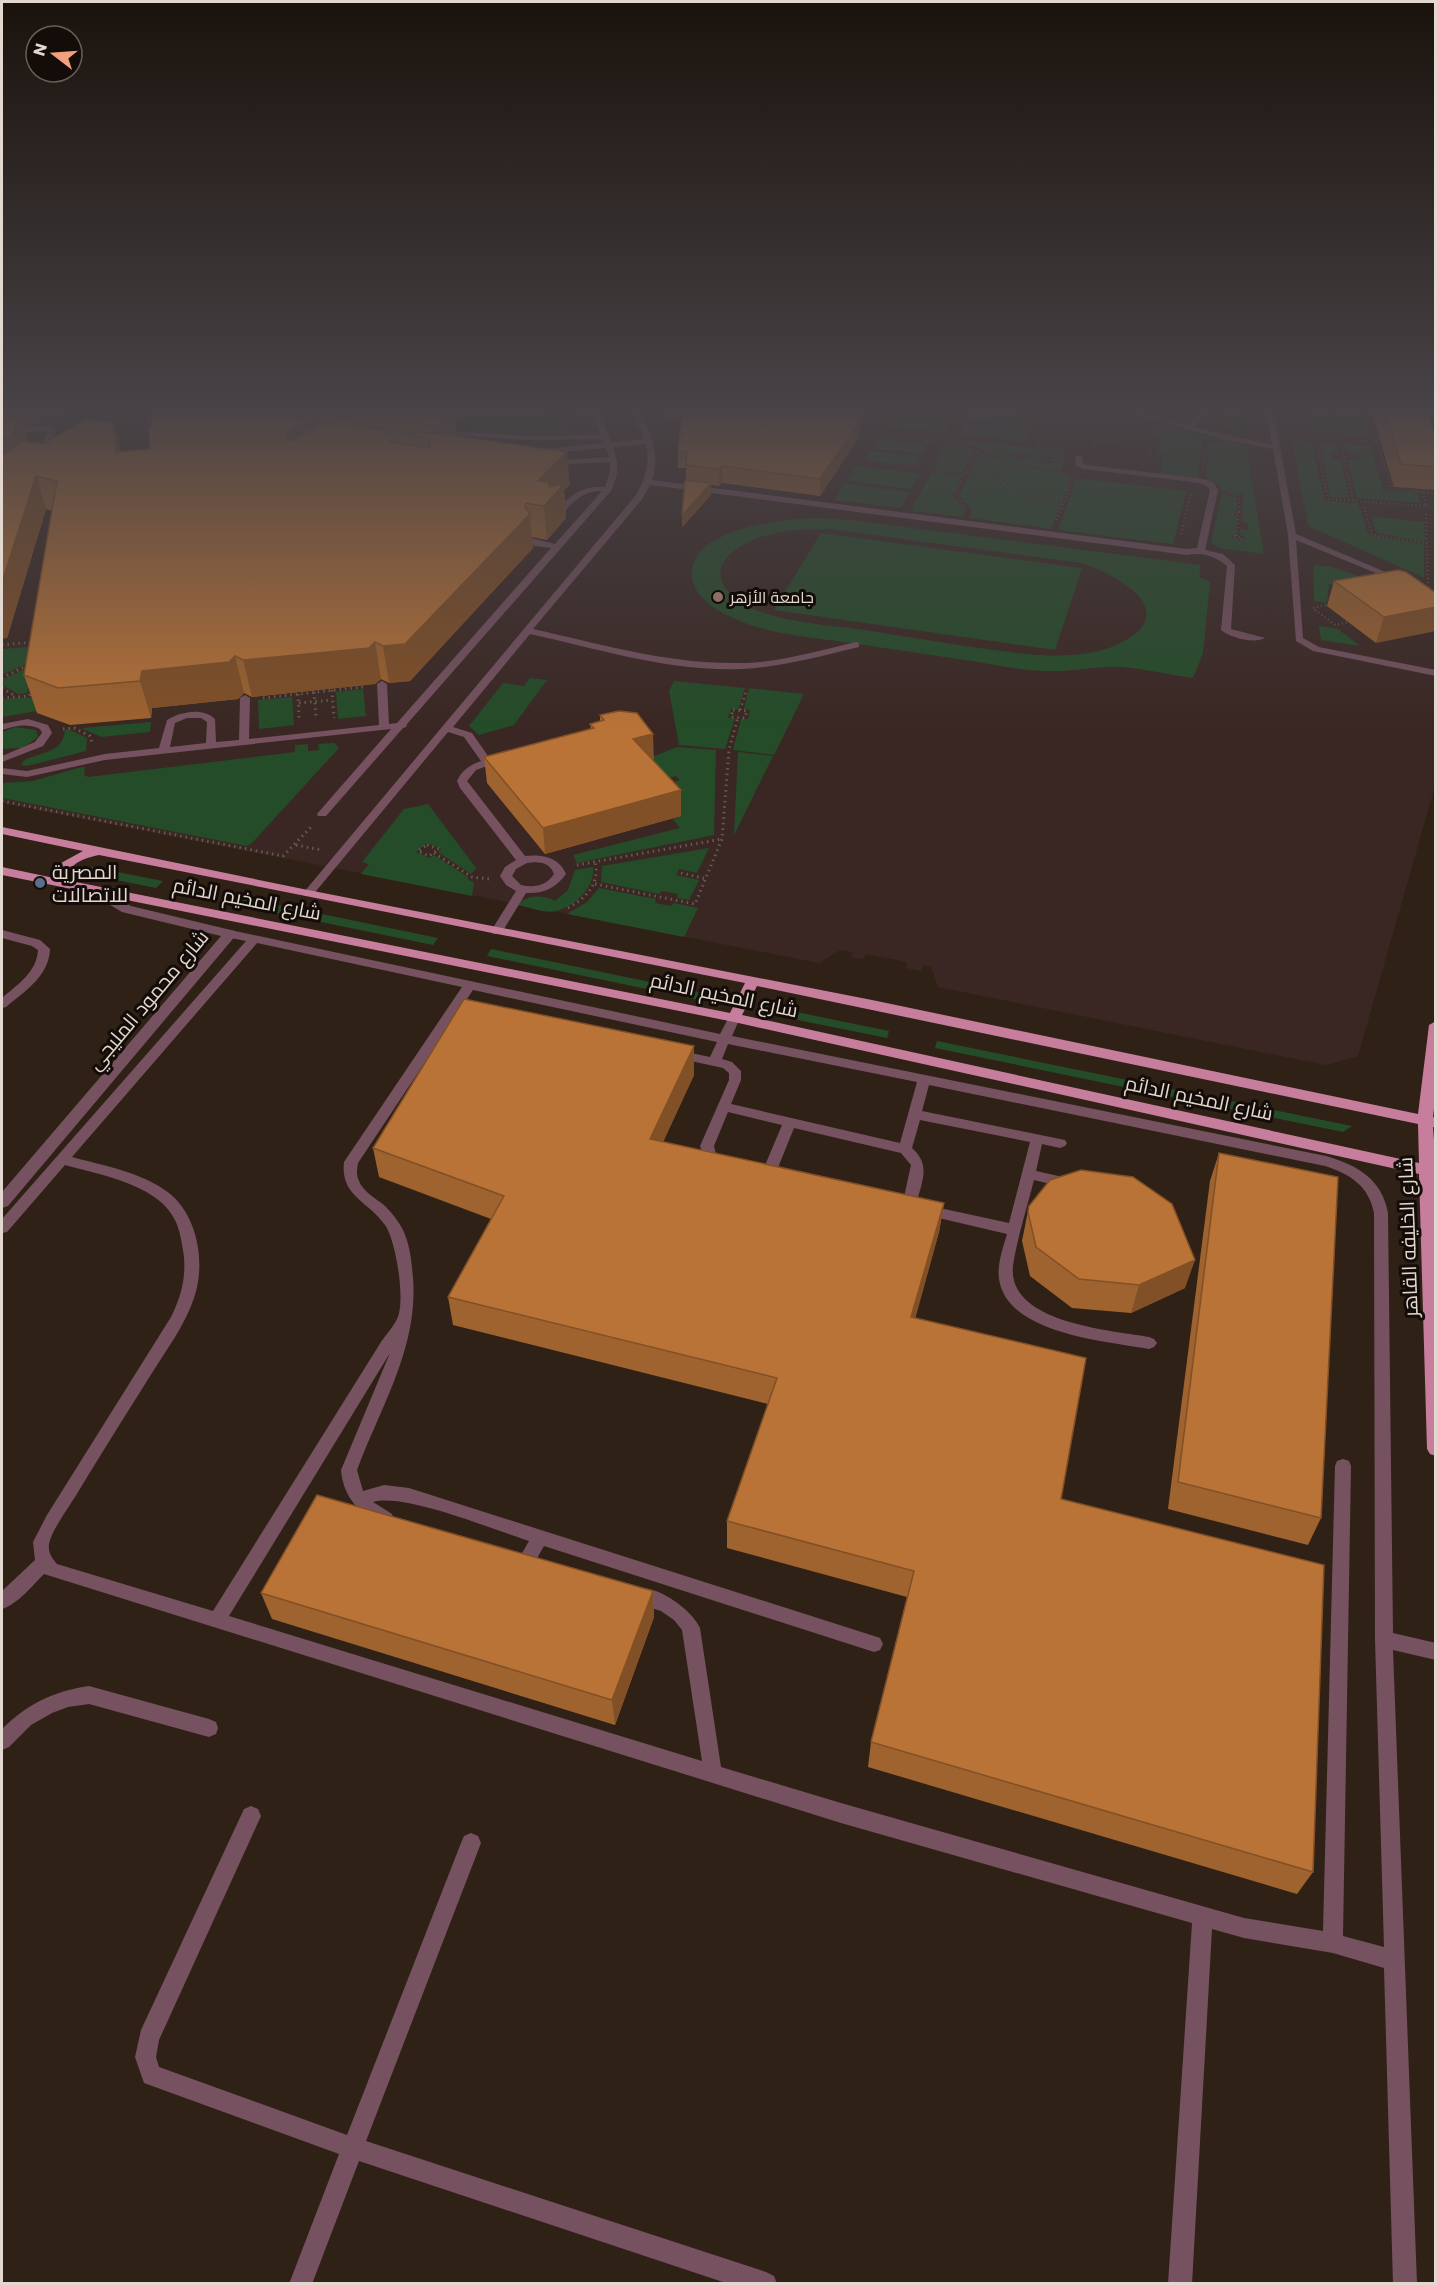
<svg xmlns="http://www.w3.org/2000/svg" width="1437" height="2285" font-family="Poppins,Cairo,sans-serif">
<rect width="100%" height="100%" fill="#302116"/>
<polygon fill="#3a2723" points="2,409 1435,409 1435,786 1358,1056 1326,1065 938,987 931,967 923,965 921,971 906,968 907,962 866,954 863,959 851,957 853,952 840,950 819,963 2,803"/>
<g fill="#244c28" fill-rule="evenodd">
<polygon points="312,409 546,409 552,422 570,428 574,434 485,432 473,431 471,424 462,421"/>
<polygon points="972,409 976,409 1037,415 1032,426 968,420"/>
<polygon points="1223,409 1238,409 1242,434 1222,424 1220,419"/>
<polygon points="1312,409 1332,411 1336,435 1317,433"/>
<polygon points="1342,409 1362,409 1369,437 1342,435 1337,412 1343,412"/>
<polygon points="886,414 950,420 945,432 880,425"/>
<polygon points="966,423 1031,430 1027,442 961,434"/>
<polygon points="1155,424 1246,446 1264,554 1220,548 1211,542 1222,493 1237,498 1237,511 1230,514 1237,518 1236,535 1231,538 1239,541 1245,540 1246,537 1240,535 1240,529 1248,530 1248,523 1241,522 1241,518 1247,516 1242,512 1244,495 1222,491 1219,485 1206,480 1209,442 1226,444 1226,442 1202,439 1197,478 1161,474 1163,455 1158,451 1160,438 1151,437"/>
<polygon points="951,438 1066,453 1064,460 1049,456 1038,457 1018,453 1013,455 1016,459 1038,459 1047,463 1064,462 1062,470 1009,464 965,442 950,440"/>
<polygon points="877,439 926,445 922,454 872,448"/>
<polygon points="1292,441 1311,442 1325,501 1358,503 1368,534 1371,536 1424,544 1424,578 1311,527 1308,524"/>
<polygon points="1319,442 1337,444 1339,452 1331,451 1332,459 1341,460 1349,498 1330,497"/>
<polygon points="948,444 974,451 962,474 932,471"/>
<polygon points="1344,444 1371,446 1383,491 1417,493 1420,503 1357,498 1348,460 1359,460 1358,453 1346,452"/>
<polygon points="870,451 920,457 915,466 864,460"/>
<path d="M979 454 1010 466 1073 475 1062 501C1051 499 1040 498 1029 493 1009 484 994 471 970 472Z"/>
<polygon points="855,466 920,474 911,489 846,481"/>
<polygon points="931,473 961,477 952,495 965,509 963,517 911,511"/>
<polygon points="969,474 989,475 1033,497 1062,503 1051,529 969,518 972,509 959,495"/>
<polygon points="1076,478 1186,491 1173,544 1058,530"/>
<polygon points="844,484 910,492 901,508 834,500"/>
<polygon points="1372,516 1424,522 1425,542 1378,533 1375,530"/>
<path d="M817 518 850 520 1201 565 1199 577 1210 582 1203 653 1193 678C1169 675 1129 665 1107 667 1086 668 1066 672 1044 671 1020 670 996 665 972 661 931 655 891 649 851 643 811 637 768 635 731 617 714 609 694 597 692 576 688 528 785 519 817 518ZM828 529 1081 563C1118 575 1185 612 1118 644 1093 656 1064 656 1037 655 979 649 921 639 864 630 829 625 789 623 756 610 730 599 703 574 735 550 761 531 797 529 828 529Z"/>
<polygon points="821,533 1082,568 1055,650 774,610"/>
<polygon points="1315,565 1332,567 1361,577 1350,590 1329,584 1327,603 1314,601 1313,568"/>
<polygon points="1319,626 1338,629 1360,646 1321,640"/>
<polygon points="39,646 37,659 2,675 2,649"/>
<polygon points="35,664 27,693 18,694 2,685 2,680"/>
<polygon points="530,678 547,680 514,725 479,735 469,726 503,683 524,686"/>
<polygon points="674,681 745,688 738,709 731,709 728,718 735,718 725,749 679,745 669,691"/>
<polygon points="749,688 804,694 774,755 733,750 741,719 748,719 750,710 744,709"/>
<polygon points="363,689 366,716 338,719 336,692"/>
<polygon points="39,697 37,711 2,717 2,699"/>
<polygon points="292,697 294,725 259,729 258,700"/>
<polygon points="151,722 150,732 101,737 81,728"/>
<polygon points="16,727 36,730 38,737 22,748 2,749 2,732"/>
<path d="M68 729 87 738 86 751 27 766 21 765C26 751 63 759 65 730Z"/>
<polygon points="334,743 339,748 252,843 247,846 2,798 2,783 33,781 78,768 85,767 84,775 88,777 295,752 295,745 308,744 308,751 319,750 318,744"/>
<polygon points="677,747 716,750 714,835 577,863 573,855 680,828 673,819 681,816 655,788 680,780 676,776 651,783 652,757"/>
<polygon points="738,752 773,756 734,835"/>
<polygon points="428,804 476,868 471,874 438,852 441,849 427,843 416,852 430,858 434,855 468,877 468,880 474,882 472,896 361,874 369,864 362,862 404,809"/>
<polygon points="709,848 697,873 679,869 676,875 699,880 689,900 677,898 678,894 662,891 659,894 601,882 602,866"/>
<polygon points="86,866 87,866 163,881 156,888 77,872"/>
<path d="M593 867C595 888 575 906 556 911 546 914 528 907 518 905 528 894 543 895 555 901L568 890 575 870Z"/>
<polygon points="599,888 656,899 655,903 671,906 674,903 698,908 684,937 567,914 587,902"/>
<polygon points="225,894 438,938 433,945 219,901"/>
<polygon points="491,949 727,998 724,1005 487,956"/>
<polygon points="766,1006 767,1006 889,1031 887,1038 763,1013"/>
<polygon points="937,1041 1352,1126 1343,1132 935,1048"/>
</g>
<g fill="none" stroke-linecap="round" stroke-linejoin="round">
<g stroke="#675a50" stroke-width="2" stroke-dasharray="1 3" stroke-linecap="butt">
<polyline points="553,409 558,420"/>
<polyline points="1309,409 1328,499 1436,507"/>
<polyline points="1329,409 1341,410"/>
<polyline points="1334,409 1353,501"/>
<polyline points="1368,409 1392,490 1436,493"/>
<polyline points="1436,412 1429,414 1436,416"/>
<polyline points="1043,428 1038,447 1064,450"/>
<polyline points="670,429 686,428"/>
<polyline points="878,435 957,444 1007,465 1068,473"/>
<polyline points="124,437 153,441"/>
<polyline points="1315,438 1378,442"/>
<polyline points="114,440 149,427 153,422"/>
<polyline points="1094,452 1096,441 1151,446 1149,459"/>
<polyline points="1334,455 1355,457"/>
<polyline points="1026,457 1063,461"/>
<polyline points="1203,466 1205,449"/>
<polyline points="929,471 945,443"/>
<polyline points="938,473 964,476"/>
<polyline points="966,473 990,475 1032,496 1064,502"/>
<polyline points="1423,492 1426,506"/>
<polyline points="1230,493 1239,496 1239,512"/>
<polyline points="964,505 955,493 978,451"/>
<polyline points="1364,507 1372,535 1427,543"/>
<polygon points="1239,512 1244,514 1245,516 1238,517 1233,514"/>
<polyline points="1426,514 1428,590"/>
<polyline points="1057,520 1073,479"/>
<polyline points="1181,534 1191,494"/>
<polygon points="1235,536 1244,539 1235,540 1233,537"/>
<polyline points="1237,536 1238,517"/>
<polyline points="1313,608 1332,604"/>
<polyline points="1315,610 1335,625 1354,621"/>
</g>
<g stroke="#675a50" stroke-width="3" stroke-dasharray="1.5 4" stroke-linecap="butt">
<polyline points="2,645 34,642"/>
<polyline points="2,678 28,665"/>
<polyline points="2,688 15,696"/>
<polyline points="332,690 334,718"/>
<polyline points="314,692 316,718"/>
<polyline points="298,694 299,720"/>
<polyline points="2,698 29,696 32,692"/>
<polyline points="263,698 363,687"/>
<polyline points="299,703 332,700"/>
<polygon points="733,710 747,711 745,718 731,717"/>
<polyline points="740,710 747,689"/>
<polyline points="63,729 74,728 90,736 92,743"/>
<polyline points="2,801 283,856 312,826"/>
<polyline points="296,845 321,850"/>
<polygon points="427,845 439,849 429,856 418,851"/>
<polyline points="434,853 472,877 489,879"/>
<polyline points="577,865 722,839"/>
<polyline points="681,873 707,879"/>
<polyline points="595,884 695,904 722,839 729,750 738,717"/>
<path d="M568 908C587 897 600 884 595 861"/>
</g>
<g fill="#765261" fill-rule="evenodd">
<polygon points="79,409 108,409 104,411 2,420 2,416"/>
<path d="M631 409H639C650 433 661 453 652 480L1187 549 1197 548 1210 490 1208 487 1200 483 1084 469 1076 466 1075 457 1082 455 1083 463 1086 465 1204 479 1214 483 1218 490 1205 550 1223 554 1235 565 1231 629 1265 638C1255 644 1230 638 1221 630L1227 566C1215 556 1202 552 1187 555L650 485 643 498 533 629C601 644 668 664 738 663 778 663 817 651 856 642L859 643V647C821 656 782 667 742 669 670 672 599 649 530 634L453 727 472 733 490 759 501 756 506 759 476 770 467 781 525 856C542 854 559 857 566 874 556 888 543 894 526 893L501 934H493L491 931 516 891 506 885 500 876 505 867 516 860 460 788 457 781C462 770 470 765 481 761L464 737 448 732 312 896H304V892L636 495C646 478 650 463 646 444L613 447C619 462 619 475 611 491L407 724 406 727 403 728 326 816H318L317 814 391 729 105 760 27 777 2 774V768L27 771 105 754 159 748 167 720C181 712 202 707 215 719L216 742 239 740 240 698 245 695 250 698 249 739 379 725 377 684 382 681 387 684 389 724 397 723 551 548 534 546 530 540 531 538 555 544 602 491C581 491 572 503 559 518H553V514C569 497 580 485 605 487L610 471V462L566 464 562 462 566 460 609 457 606 448 539 454 535 452 539 450 604 443 603 439 524 440 457 435H454V431L524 436 601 435 593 417H576L572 415C578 411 594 411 600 415L612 443 644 439ZM187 718H201L207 722 206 743 170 747 175 723ZM527 863C538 861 550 862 554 874 546 886 534 888 521 885L512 876 516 869Z"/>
<polygon points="1115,409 1127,409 1188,425 1201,409 1209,409 1194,427 1272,445 1265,409 1273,409 1296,534 1402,579 1395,581 1296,540 1303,638 1319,647 1436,670 1436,676 1313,651 1296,641 1288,535 1273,449 1226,440"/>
<polygon points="39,426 53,427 56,432 45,456 41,458 37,456 48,431 2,434 2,430"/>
<path d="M28 719 48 725 52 733 43 746 2 762V756L35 742 42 733 40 729C26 723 16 726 2 730V724Z"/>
<path d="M2 930 40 940 50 949C49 976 25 991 6 1007L2 1008V998C17 985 37 972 38 950L32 946 2 938Z"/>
<path d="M230 930 720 1034 730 1015 734 1014 740 1018 732 1036 1326 1156C1357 1165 1382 1179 1388 1213L1393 1633 1436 1643V1660L1393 1650 1417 2284H1393L1384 1968 1333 1953 1244 1938 1212 1929 1192 2284H1168L1192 1923 841 1823 44 1574C32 1586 18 1604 2 1609V1591L35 1560 33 1542 47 1515 171 1317C182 1295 187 1274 183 1250 181 1238 179 1225 172 1215 154 1184 97 1174 65 1165L7 1232 2 1233V1219L246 941 226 937 224 934 226 931ZM257 943 462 987 344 1162C340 1196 368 1201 385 1225 396 1240 406 1302 397 1319 393 1327 386 1335 381 1342L213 1611 57 1564C52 1558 48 1553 49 1544 52 1529 70 1506 78 1492 102 1452 127 1413 152 1373 167 1349 185 1325 194 1298 206 1264 198 1216 169 1193 142 1172 104 1166 72 1157ZM473 990 717 1042 710 1057 677 1050 671 1054 677 1058 723 1068 729 1073V1080L700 1146 705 1160 720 1168 727 1163 716 1154 714 1146 728 1112 782 1125 761 1175 768 1180 775 1175 794 1128 901 1153 911 1165 902 1206 904 1210H914L916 1206C921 1182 932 1166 912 1148L920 1120 1030 1142 1009 1223 926 1205 921 1206 919 1210 921 1214 926 1215 1007 1234C1003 1248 997 1264 999 1279 1007 1334 1105 1341 1149 1349L1154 1347 1157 1343 1154 1339 1149 1337C1110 1330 1007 1323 1013 1266 1017 1238 1027 1208 1034 1180L1067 1188 1074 1183 1072 1179 1036 1171 1042 1144 1060 1148 1065 1146 1067 1143 1065 1140 922 1111 929 1085 1325 1166C1350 1174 1369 1186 1374 1213L1375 1639 1384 1947 1343 1936 1351 1466 1349 1461 1343 1459 1337 1461 1335 1466 1323 1931 1244 1918 841 1803 721 1767 700 1628C691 1608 652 1581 630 1589L627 1595 630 1601 661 1611 674 1620 682 1630 702 1761 229 1616 390 1353 341 1470C343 1497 361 1517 386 1526L392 1524 394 1519 392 1514 373 1502C405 1493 494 1530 529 1541L517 1562 520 1567 526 1570 532 1567 544 1546 874 1652 880 1650 883 1644 880 1638 874 1636 409 1488 384 1485 363 1491 357 1470C382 1403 422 1342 412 1268 411 1256 409 1244 404 1232 399 1222 393 1214 385 1206 377 1199 363 1192 359 1181 356 1175 357 1169 358 1163ZM728 1044 917 1082 900 1143 731 1104 741 1080V1071L732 1062 722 1059Z"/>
<path d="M89 1686 209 1719 216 1722 218 1728 216 1734 209 1737 89 1704 68 1707 52 1713 31 1725 9 1747 2 1750V1729C27 1704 54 1691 89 1686Z"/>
<polygon points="251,1806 258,1809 261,1816 159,2040 156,2057 159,2067 347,2135 461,1843 464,1836 471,1833 478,1836 481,1843 366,2141 766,2272 774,2276 777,2284 729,2284 359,2161 312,2284 289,2284 339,2154 144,2083 135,2057 141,2030 244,1809"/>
</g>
<polygon fill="#765261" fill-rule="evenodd" points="92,885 131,906 235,931 237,934 8,1206 2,1208 2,1192 221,936 122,912 88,892 86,889"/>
<path fill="#c77e9d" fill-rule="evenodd" d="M2 827 308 890 872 1000 1418 1114 1429 1025 1436 1021V1093L1433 1117 1436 1118V1128L1433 1127 1436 1166V1456L1430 1454 1427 1449 1419 1174 734 1022 2 875V867L54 878 61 863 83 851 2 834ZM99 855 745 983 730 1013 66 880C68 863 85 858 99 855ZM757 986 1418 1124 1419 1163 742 1015Z"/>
</g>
<g fill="#9f632f">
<polygon points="2,409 41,409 41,410 36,411 39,419 38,424 25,426 27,434 26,442 44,444 113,422 121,452 150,449 152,409 454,412 456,436 570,485 564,490 566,518 547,540 532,537 533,548 410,681 389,683 381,679 375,684 252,697 244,693 238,699 152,708 151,718 70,725 37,713 24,675 52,511 46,509 7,638"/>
<polygon points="664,409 867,409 860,420 859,437 820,496 722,483 719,486 711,485 711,495 682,527 682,515 686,480 686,468 678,468 678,451 682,420 671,421"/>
<polygon points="1371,409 1426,409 1436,436 1436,490 1394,487"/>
<polygon points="1406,572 1376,643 1327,606 1334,581"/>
<polygon points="600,715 654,760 653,760 681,790 681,816 545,854 487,783 484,757 591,729 590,724 600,721"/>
<polygon points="694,1046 694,1075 663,1142 944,1203 939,1232 915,1318 1061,1499 1313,1872 1297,1894 868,1767 871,1742 907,1597 727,1548 727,1521 768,1404 453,1325 448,1297 491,1219 379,1177 373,1148"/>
<polygon points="1219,1153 1321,1518 1308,1545 1168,1509 1210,1181"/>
<polygon points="1029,1206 1185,1288 1131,1313 1072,1308 1030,1276 1022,1241"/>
<polygon points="653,1591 654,1617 615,1725 272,1619 261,1593"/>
</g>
<g fill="#825026">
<polygon points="2,409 41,409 41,410 36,411 39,419 38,424 25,426 27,434 22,462 2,464"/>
<polygon points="671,409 684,409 684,420 671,421"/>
<polygon points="858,409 867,409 859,422 860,420 859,437 820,496 820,479"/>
<polygon points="454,412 457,444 434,458 430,425"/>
<polygon points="318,415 323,447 293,465 286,438 287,433"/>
<polygon points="113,422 122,454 116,452"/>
<polygon points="567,452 570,485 564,490 566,518 547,540 544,506 538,481"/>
<polygon points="722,466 722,483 719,486 719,469"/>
<polygon points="36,476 46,509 7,638 2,639 2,582"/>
<polygon points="711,483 711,495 682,527 682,515"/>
<polygon points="526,503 527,517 530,514 533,548 410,681 389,683 383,646 525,507"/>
<polygon points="1436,607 1436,631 1376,643 1384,617"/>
<polygon points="375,642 381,679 375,684 252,697 243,660"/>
<polygon points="235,656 244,693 238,699 152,708 151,718 140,681 142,671"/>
<polygon points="653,734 654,760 634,765 633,739"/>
<polygon points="681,790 681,816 545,854 543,828"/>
<polygon points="694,1046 694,1075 651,1168 650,1139"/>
<polygon points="944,1203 939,1232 908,1345 911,1317"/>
<polygon points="1195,1260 1185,1288 1131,1313 1139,1285"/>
<polygon points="653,1591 654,1617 615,1725 612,1700"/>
</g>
<g fill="#b97337" stroke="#825026" stroke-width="1.5">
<polygon points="2,409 18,409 13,435 2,436"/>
<polygon points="152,409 431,409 454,412 438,425 430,425 318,415 287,433 286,438 288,441 295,440 319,423 387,430 385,434 390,442 425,447 430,447 429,439 400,432 435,433 567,452 538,481 548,482 550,487 564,484 544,506 526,503 525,507 530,514 405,644 383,646 375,642 369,648 243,660 235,656 229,662 142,671 140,681 58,688 24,675 57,481 36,476 2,582 2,456 21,441 44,444 85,419 113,422 116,452 150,449 149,427 151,427"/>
<polygon points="683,409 858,409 855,413 860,414 856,420 860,420 820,479 722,466 719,469 686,465 687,452 678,451"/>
<polygon points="1384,409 1426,409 1436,436 1436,467 1401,464"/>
<polygon points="685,480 711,483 682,515"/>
<polygon points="1398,570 1406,572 1436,593 1436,607 1384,617 1334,581"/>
<polygon points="619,711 637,713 653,734 633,739 681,790 543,828 484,757 594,728 590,724 604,720 600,715"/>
<polygon points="464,999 694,1046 650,1139 944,1203 911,1317 1086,1358 1061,1499 1324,1565 1313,1872 871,1742 914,1571 727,1521 777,1378 448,1297 504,1196 373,1148"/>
<polygon points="1219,1153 1338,1177 1321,1518 1178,1482"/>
<polygon points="1081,1170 1133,1177 1172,1204 1195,1260 1139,1285 1079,1279 1036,1247 1028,1212 1029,1206 1050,1180"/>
<polygon points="317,1495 653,1591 612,1700 261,1593"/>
</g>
<linearGradient id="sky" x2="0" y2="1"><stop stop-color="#1a120c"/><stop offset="0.56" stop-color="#484347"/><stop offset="1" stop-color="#484347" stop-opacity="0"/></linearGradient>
<rect width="1437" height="729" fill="url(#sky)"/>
<circle fill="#8d6e63" stroke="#130c08" stroke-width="2" cx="718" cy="597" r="6"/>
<circle fill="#5c6f8a" stroke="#130c08" stroke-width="2" cx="40" cy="883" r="6"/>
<g text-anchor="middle" stroke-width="6" stroke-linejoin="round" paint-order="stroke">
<g font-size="16" fill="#e2d8d0" stroke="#130c08" text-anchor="start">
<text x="730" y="603">جامعة الأزهر</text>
</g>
<g font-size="20" fill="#e2d8d0" stroke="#130c08" text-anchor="start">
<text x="52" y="879">المصرية<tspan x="52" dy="23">للاتصالات</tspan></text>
</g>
<g font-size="20" fill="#e2d8d0" stroke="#130c08">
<text transform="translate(247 899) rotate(11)" y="7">شارع المخيم الدائم</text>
<text transform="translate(724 995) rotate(12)" y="7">شارع المخيم الدائم</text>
<text transform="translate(148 1000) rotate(-50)" y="7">شارع محمود المليجي</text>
<text transform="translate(1199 1098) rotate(12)" y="7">شارع المخيم الدائم</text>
<text transform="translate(1408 1237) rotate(-92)" y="7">شارع الخليفه القاهر</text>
</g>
</g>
<rect width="1437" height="2285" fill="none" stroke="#e2d8d0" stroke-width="6"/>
<g transform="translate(54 54) rotate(287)"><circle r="28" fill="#130c08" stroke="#665e58" stroke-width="1.5"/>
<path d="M0-4.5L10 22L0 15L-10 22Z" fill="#f1a17d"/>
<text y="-9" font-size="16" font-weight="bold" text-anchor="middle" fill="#e2d8d0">N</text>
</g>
</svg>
